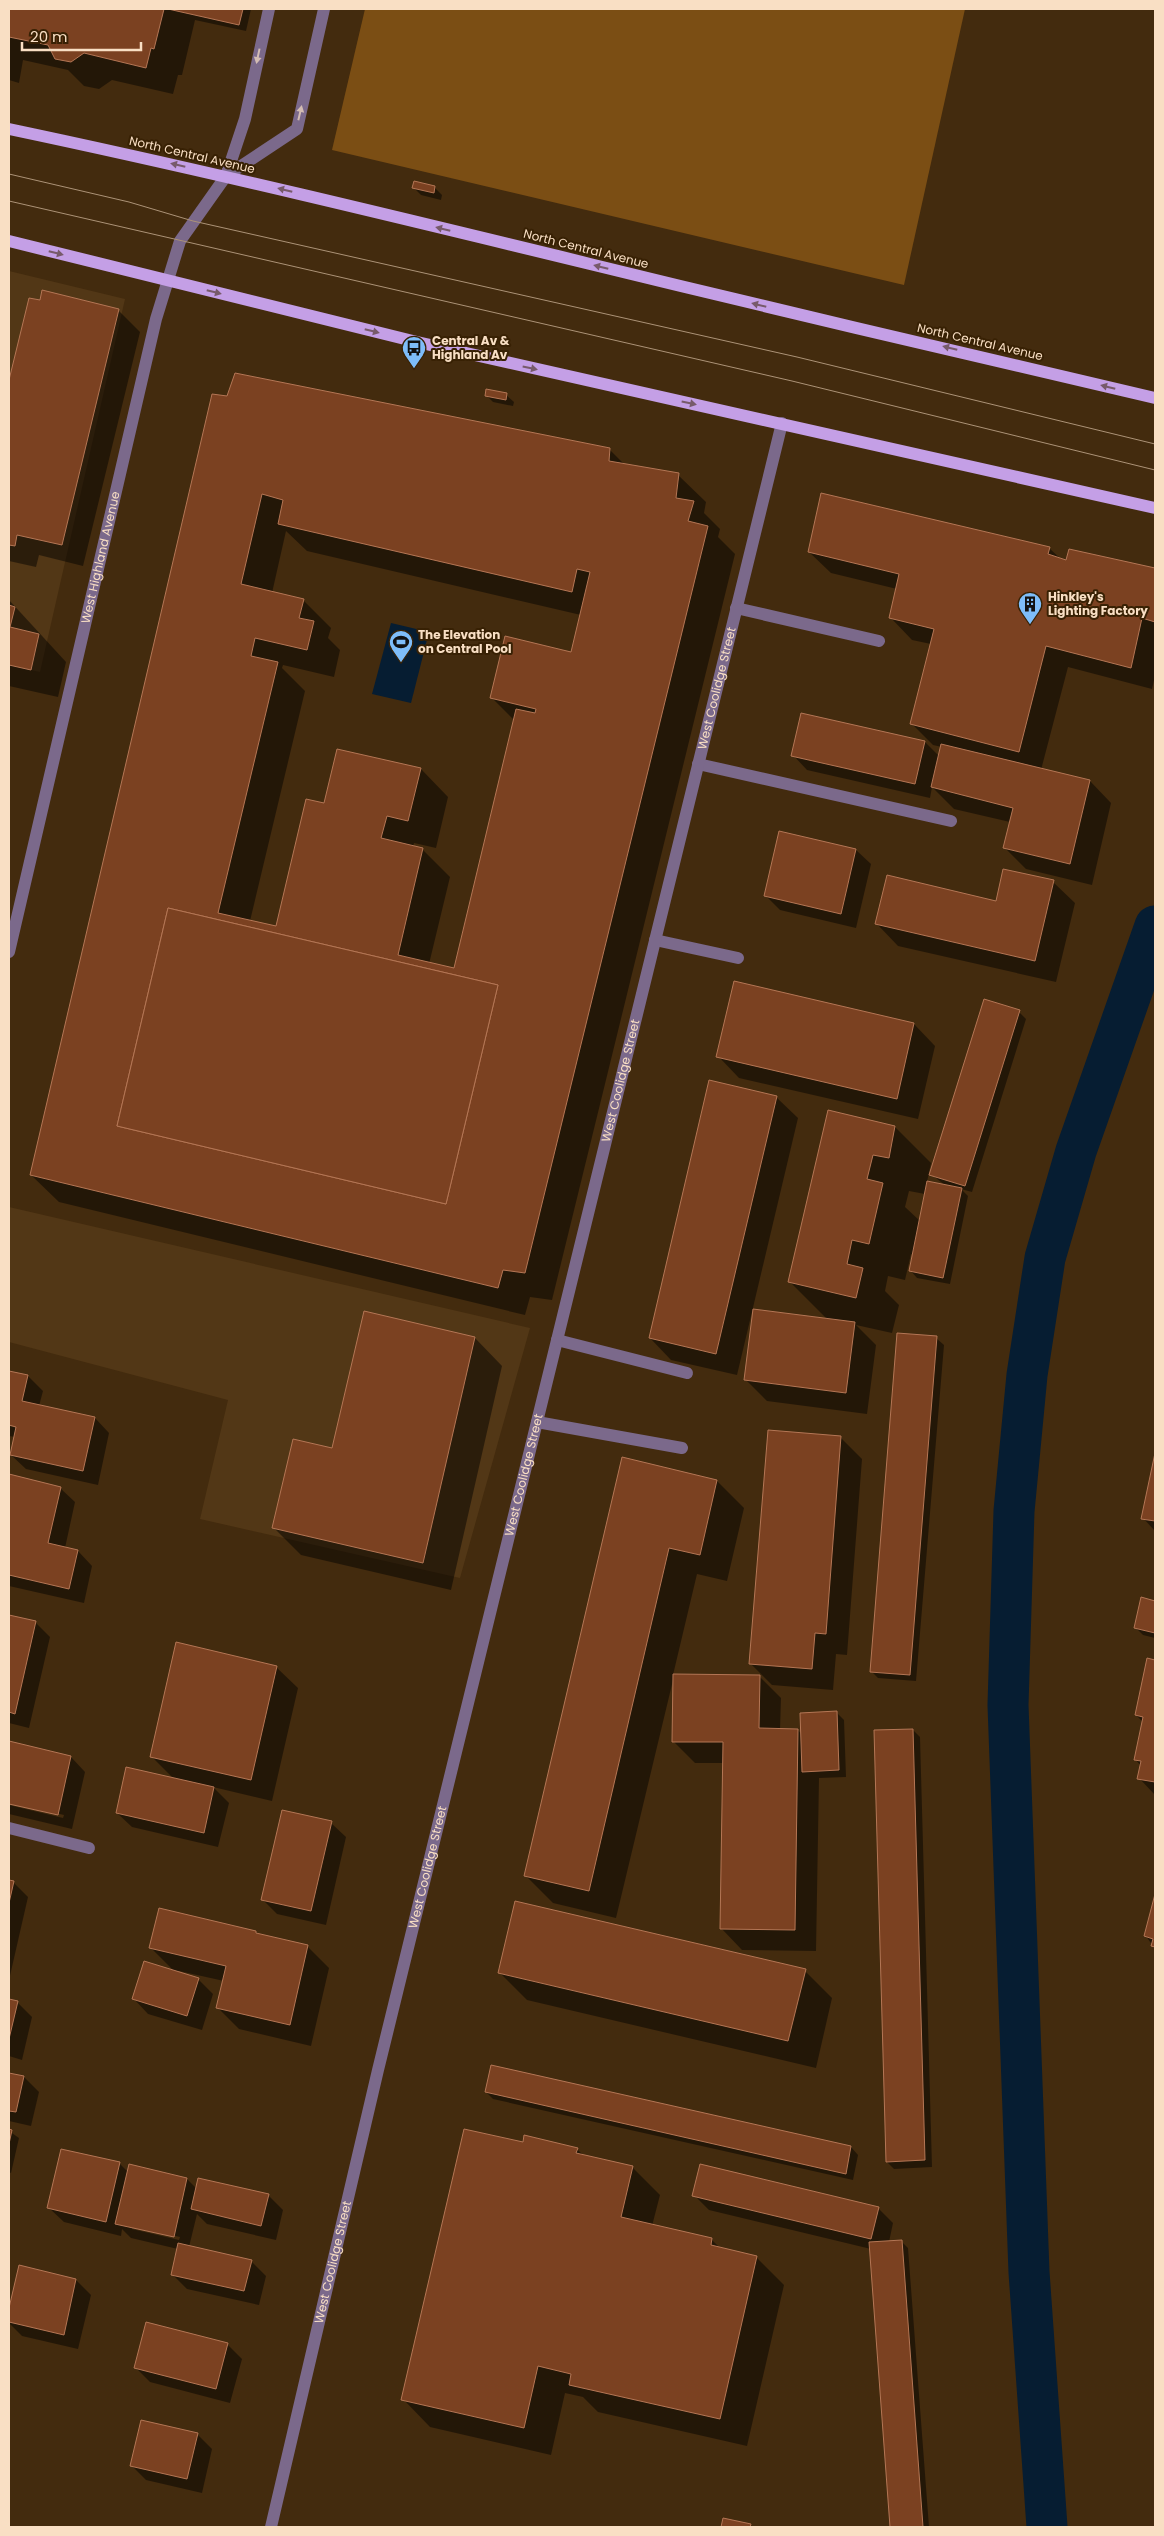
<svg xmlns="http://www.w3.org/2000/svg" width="1164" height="2536" font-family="Poppins,sans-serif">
<rect width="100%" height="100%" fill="#432b0e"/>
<g fill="#523716">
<polygon points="9,271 125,299 40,672 9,665"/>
<polygon points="9,1207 530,1328 460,1578 200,1519 228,1400 9,1342"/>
</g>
<polygon fill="#7b4e14" points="365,9 965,9 904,285 332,150"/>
<polygon fill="#061d32" points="391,623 429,632 411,703 372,694"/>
<g fill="#0007" fill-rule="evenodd">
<polygon points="9,9 251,9 246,31 195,20 182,75 178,75 173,94 112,80 99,89 84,86 68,70 23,60 19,83 9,80"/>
<polygon points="434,187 442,195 441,200 421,195 414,188"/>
<polygon points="30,299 118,310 140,332 83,566 39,555 36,567 9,561 9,385"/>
<polygon points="486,395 506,395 514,402 513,406 493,402"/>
<path d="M212 396 610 450 625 465 678 475 706 502 704 513 720 529 718 537 735 554 552 1300 530 1297 525 1315 59 1202 31 1175ZM286 531 307 551 581 615 572 653 492 698 514 720 454 970 429 964 450 877 422 849 413 847 414 843 436 848 448 797 421 769 325 805 277 928 250 921 305 691 282 668 283 665 334 677 340 650 328 638 331 628 303 600 272 593Z"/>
<polygon points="1049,548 1062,560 1067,562 1070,550 1155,569 1155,676 1152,689 1068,667 1041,770 1090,781 1111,803 1092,885 1026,869 1004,847 1010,822 954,809 932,787 930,798 807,770 793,755 925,742 940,757 942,747 933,745 911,723 931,644 912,640 891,618 897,589 831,573 809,552"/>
<polygon points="9,600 66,662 58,697 9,686"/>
<polygon points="856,850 871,864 856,928 780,910 765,895"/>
<polygon points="1053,882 1075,903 1056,982 898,946 877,924 997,902"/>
<polygon points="735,983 914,1024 935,1046 918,1119 739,1078 718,1056"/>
<path d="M1019 1012 1026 1019 972 1192 961 1189 968 1196 950 1284 917 1278 910 1270 913 1255 911 1254 905 1280 888 1276 885 1291 899 1305 892 1333 856 1325 876 1345 867 1414 767 1401 745 1379 828 1320 789 1281 829 1112 895 1127 931 1163 927 1182 946 1186 931 1174ZM909 1191 925 1194 920 1221 905 1207Z"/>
<polygon points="776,1097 798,1118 737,1375 671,1360 650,1338"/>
<polygon points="364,1313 475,1338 502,1366 451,1590 301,1555 274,1528 333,1449"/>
<polygon points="936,1338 944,1345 916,1681 878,1678 871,1671"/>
<polygon points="9,1372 28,1376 43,1391 39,1406 95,1418 109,1433 98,1485 26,1469 11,1455 15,1437 9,1436 9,1426 22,1429 22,1427 9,1424"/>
<polygon points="841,1438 862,1459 847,1655 836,1654 833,1690 772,1685 751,1664"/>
<polygon points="623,1459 717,1481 744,1508 727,1581 697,1574 673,1675 759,1676 781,1698 780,1730 798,1730 802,1735 836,1712 844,1720 846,1777 819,1778 816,1951 742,1950 721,1928 724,1763 695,1763 673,1741 674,1676 616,1918 553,1903 526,1876"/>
<polygon points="1155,1459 1155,1531 1143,1518"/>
<polygon points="9,1476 60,1488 75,1502 65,1548 78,1551 92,1566 84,1603 9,1586"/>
<polygon points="1142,1599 1155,1602 1155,1638 1143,1635 1136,1628"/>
<polygon points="9,1616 35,1622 50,1637 29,1728 9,1723"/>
<polygon points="1148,1660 1155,1662 1155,1795 1139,1778 1141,1766 1135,1759 1143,1722 1136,1715"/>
<polygon points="276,1667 298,1688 272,1801 213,1787 229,1803 218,1847 132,1827 117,1813 174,1779 151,1756"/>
<polygon points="913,1730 920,1737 932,2167 894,2169 887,2162"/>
<polygon points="9,1742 71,1757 85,1772 72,1829 9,1814 9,1805 63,1818 64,1815 9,1802"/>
<polygon points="331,1823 346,1837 326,1925 277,1914 262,1899"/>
<polygon points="9,1881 13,1882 28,1897 9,1980"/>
<polygon points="1155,1899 1155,1949 1146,1936"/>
<polygon points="256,1932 260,1935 307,1946 329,1968 311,2046 239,2029 218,2008 224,1981 179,1971 179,1973 198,1979 213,1994 202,2030 148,2014 134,1999 175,1972 151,1948"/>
<polygon points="805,1971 832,1998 816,2068 527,2000 499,1972"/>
<polygon points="9,2000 17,2002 32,2017 22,2060 9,2056"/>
<polygon points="492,2066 851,2147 858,2155 853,2180 493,2099 486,2092"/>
<polygon points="9,2074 24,2077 39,2092 31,2126 9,2121"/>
<polygon points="9,2131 19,2138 11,2173 9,2172"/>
<polygon points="523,2144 577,2149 584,2156 632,2167 660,2195 652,2226 712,2240 721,2249 756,2257 784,2285 747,2446 598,2412 583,2397 565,2393 551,2455 430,2427 403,2399"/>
<path d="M119 2163 128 2172 187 2179 197 2189 268 2195 283 2210 276 2240 207 2224 197 2214 189 2247 251 2261 266 2276 259 2305 187 2289 172 2274 178 2249 131 2238 122 2229 121 2236 64 2222 49 2208ZM132 2226 180 2237 179 2240 132 2229Z"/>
<polygon points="694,2195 878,2208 893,2223 889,2242 901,2241 908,2248 929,2527 892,2527 871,2249 709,2210"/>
<polygon points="20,2267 76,2280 91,2295 78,2349 22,2336 9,2323"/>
<polygon points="227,2344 242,2359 230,2403 150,2382 135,2367"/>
<polygon points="197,2434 212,2449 202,2493 146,2480 132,2466"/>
</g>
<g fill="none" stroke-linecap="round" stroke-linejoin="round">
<polyline stroke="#061d32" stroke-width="41" points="1047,2527 1029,2272 1008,1705 1014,1511 1027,1375 1045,1258 1076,1151 1155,926"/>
</g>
<g fill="#7b4121" stroke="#b47655" fill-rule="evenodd">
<polygon points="9,9 164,9 154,49 151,48 146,68 84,53 71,62 55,59 48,45 9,37"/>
<polygon points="168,9 243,9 239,25"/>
<polygon points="414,181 435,186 434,193 412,188"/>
<polygon points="42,290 119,309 62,545 17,535 15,546 9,545 9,380 29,298 40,300"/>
<path d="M235 373 610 448 609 461 679 473 676 498 694 501 688 521 708 526 525 1273 503 1270 498 1288 30 1175 212 394 227 396ZM262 494 283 500 278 524 572 592 577 569 590 572 571 652 505 636 490 698 536 709 535 713 516 709 454 968 398 955 423 848 381 838 387 816 408 821 421 768 337 749 324 803 306 799 276 926 218 913 278 662 251 656 255 638 307 650 314 621 299 618 304 599 241 584ZM168 908 498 985 446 1204 117 1126Z"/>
<polygon points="486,389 507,393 506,400 485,396"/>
<polygon points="821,493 1050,547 1048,554 1066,560 1069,549 1155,568 1155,622 1142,618 1131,668 1046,646 1019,752 910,724 934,629 889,618 899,574 808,552"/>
<polygon points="9,605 15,607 10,627 39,634 31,670 9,665"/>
<polygon points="801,713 925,741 915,784 791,756"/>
<polygon points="941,744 1090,780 1070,864 1003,848 1013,808 931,787"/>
<polygon points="779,831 856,849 841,914 764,896"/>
<polygon points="1003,869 1054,880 1035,961 875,924 887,875 996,901"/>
<polygon points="168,908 498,985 446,1204 117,1126"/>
<polygon points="734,981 914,1023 897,1099 716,1057"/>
<polygon points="984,999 1020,1010 965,1186 929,1175"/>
<polygon points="709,1080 777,1096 716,1354 649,1338"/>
<polygon points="828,1110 895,1126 889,1158 873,1155 867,1179 883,1183 869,1244 852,1240 847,1264 863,1268 856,1298 788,1282"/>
<polygon points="927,1181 962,1188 943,1278 909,1271"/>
<polygon points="753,1309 855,1322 846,1393 744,1380"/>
<polygon points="364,1311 475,1337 423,1563 272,1528 293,1439 332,1448"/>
<polygon points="897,1333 937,1336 910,1675 870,1672"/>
<polygon points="9,1371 28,1375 22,1401 95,1417 83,1471 10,1455 16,1427 9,1425"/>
<polygon points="768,1430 841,1436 826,1634 815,1633 812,1669 749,1664"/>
<polygon points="1155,1453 1155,1521 1141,1519"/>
<polygon points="622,1457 717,1480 700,1555 669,1548 589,1891 524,1876"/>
<polygon points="9,1474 61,1487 48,1543 78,1550 69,1589 9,1575"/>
<polygon points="1141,1597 1155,1601 1155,1633 1134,1628"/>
<polygon points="9,1615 36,1621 15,1714 9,1712"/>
<polygon points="176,1642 277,1666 251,1780 150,1757"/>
<polygon points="1147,1658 1155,1660 1155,1782 1137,1779 1141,1761 1134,1760 1143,1717 1135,1715"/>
<polygon points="673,1674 760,1675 759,1728 798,1729 795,1930 720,1929 723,1742 672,1742"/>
<polygon points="837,1711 839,1770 802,1772 800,1713"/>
<polygon points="913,1729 925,2160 886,2162 874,1730"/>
<polygon points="9,1741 71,1756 58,1815 9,1804"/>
<polygon points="126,1767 214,1787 204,1833 116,1813"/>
<polygon points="282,1810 332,1821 311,1911 261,1900"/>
<polygon points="9,1880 14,1881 9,1903"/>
<polygon points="1155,1894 1155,1947 1151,1946 1153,1939 1144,1936"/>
<polygon points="515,1901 806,1969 788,2041 498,1973"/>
<polygon points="159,1908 256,1931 256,1933 308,1945 290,2025 216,2008 226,1966 149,1948"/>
<polygon points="144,1961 199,1978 187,2016 132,1999"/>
<polygon points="9,1999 18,2001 9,2039"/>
<polygon points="491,2065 851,2146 846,2174 485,2092"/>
<polygon points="9,2073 24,2076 16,2112 9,2111"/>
<polygon points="9,2129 12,2130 9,2144"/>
<polygon points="464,2129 523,2142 524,2135 578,2148 576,2153 633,2166 621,2217 712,2238 711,2245 757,2256 720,2419 569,2385 571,2374 538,2366 524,2428 401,2400"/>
<polygon points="61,2149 120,2162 106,2222 47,2208"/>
<polygon points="129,2164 187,2178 174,2237 115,2224"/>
<polygon points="700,2164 879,2207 871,2239 692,2196"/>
<polygon points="198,2178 269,2194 261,2226 191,2209"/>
<polygon points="902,2240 923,2527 890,2527 869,2242"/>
<polygon points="178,2243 252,2260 244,2291 171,2275"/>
<polygon points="19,2265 76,2279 64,2335 9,2322 9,2308"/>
<polygon points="146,2322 228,2343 216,2389 134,2368"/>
<polygon points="141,2420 198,2433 187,2479 130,2466"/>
<polygon points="723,2518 751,2524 750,2527 721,2527"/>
</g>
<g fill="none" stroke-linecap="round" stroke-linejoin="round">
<g stroke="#7b698b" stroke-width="12">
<polyline points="226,176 297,129 324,9"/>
<polyline points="736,608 879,641"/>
<polyline points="698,764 951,821"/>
<polyline points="655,940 738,958"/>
<path id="s1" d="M9 952 156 319 180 241 226 176 245 119 269 9"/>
<polyline points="557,1340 687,1373"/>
<polyline points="537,1422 682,1448"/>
<polyline points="9,1828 89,1848"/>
<path id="s2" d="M271 2527 378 2070 782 423"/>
</g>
<g stroke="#c49fe6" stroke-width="12">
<path d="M9 129C237 177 462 233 689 288 844 326 1000 361 1155 398"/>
<polyline points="9,241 417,342 1155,508"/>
</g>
<g stroke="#ac9377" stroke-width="1">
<polyline points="9,174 129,202 193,221 797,357 1155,444"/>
<polyline points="9,201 792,381 1155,470"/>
</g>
</g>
<defs><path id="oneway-solid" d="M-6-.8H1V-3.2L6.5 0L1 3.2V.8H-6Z" transform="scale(1.25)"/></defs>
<g fill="#d3bcb3">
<use href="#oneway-solid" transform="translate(258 56) rotate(102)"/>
<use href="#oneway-solid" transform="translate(300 113) rotate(-77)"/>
</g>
<g fill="#775a6a">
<use href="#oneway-solid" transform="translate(178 165) rotate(-167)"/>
<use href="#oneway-solid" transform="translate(285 190) rotate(-166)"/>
<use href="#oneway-solid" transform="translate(443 229) rotate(-166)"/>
<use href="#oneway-solid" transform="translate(56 253) rotate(14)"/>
<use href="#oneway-solid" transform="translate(601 267) rotate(-166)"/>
<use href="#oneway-solid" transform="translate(214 292) rotate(14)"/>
<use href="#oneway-solid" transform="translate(759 305) rotate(-166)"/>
<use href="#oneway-solid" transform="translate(372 331) rotate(14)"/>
<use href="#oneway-solid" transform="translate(950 348) rotate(-166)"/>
<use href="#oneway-solid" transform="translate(530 368) rotate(12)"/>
<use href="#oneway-solid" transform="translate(1108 387) rotate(-166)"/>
<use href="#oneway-solid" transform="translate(689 403) rotate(12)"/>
</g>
<defs>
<g id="bus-pin" transform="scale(1.25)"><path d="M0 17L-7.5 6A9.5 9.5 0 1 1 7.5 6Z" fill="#7ebdf9" stroke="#382104"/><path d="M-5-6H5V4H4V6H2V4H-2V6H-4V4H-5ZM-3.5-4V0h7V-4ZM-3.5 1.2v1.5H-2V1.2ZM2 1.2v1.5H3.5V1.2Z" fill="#111"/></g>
<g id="building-pin" transform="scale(1.25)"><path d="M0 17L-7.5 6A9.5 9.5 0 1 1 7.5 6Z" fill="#7ebdf9" stroke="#382104"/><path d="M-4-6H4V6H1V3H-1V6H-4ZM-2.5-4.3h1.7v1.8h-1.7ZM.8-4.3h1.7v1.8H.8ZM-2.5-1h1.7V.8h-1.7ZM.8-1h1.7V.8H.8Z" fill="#111"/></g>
<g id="stadium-pin" transform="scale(1.25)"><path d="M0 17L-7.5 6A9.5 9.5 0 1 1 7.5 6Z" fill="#7ebdf9" stroke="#382104"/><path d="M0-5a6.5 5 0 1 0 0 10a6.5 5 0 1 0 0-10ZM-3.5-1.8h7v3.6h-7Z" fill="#111"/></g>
</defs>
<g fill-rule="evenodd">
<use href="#bus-pin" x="414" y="348"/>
<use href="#building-pin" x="1030" y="604"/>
<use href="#stadium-pin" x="401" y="642"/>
</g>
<g text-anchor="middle" stroke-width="4" stroke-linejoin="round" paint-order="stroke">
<g font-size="12" fill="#f9dfc4" stroke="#382104">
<text transform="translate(192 155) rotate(13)" y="4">North Central Avenue</text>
<text transform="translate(586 249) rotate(14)" y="4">North Central Avenue</text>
<text transform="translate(980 342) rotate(13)" y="4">North Central Avenue</text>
<text dy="4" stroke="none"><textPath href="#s1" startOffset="405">West Highland Avenue</textPath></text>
<text dy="4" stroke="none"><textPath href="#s2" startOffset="1892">West Coolidge Street</textPath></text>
<text dy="4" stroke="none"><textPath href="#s2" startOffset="1488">West Coolidge Street</textPath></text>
<text dy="4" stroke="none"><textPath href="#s2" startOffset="1082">West Coolidge Street</textPath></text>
<text dy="4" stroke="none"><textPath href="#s2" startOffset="678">West Coolidge Street</textPath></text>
<text dy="4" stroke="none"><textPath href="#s2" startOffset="272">West Coolidge Street</textPath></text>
</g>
<g font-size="12" font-weight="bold" fill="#f9dfc4" stroke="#382104" text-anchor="start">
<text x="432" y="345">Central Av &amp;<tspan x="432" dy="14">Highland Av</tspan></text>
<text x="1048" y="601">Hinkley's<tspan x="1048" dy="14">Lighting Factory</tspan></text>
<text x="418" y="639">The Elevation<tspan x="418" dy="14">on Central Pool</tspan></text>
</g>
</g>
<rect width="1164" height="2536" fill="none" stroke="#f9dfc4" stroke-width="20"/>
<path d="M22 42v8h119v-8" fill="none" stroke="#f9dfc4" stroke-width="2.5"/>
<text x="30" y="42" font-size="15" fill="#f9dfc4" stroke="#382104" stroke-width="4" paint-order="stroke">20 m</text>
</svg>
